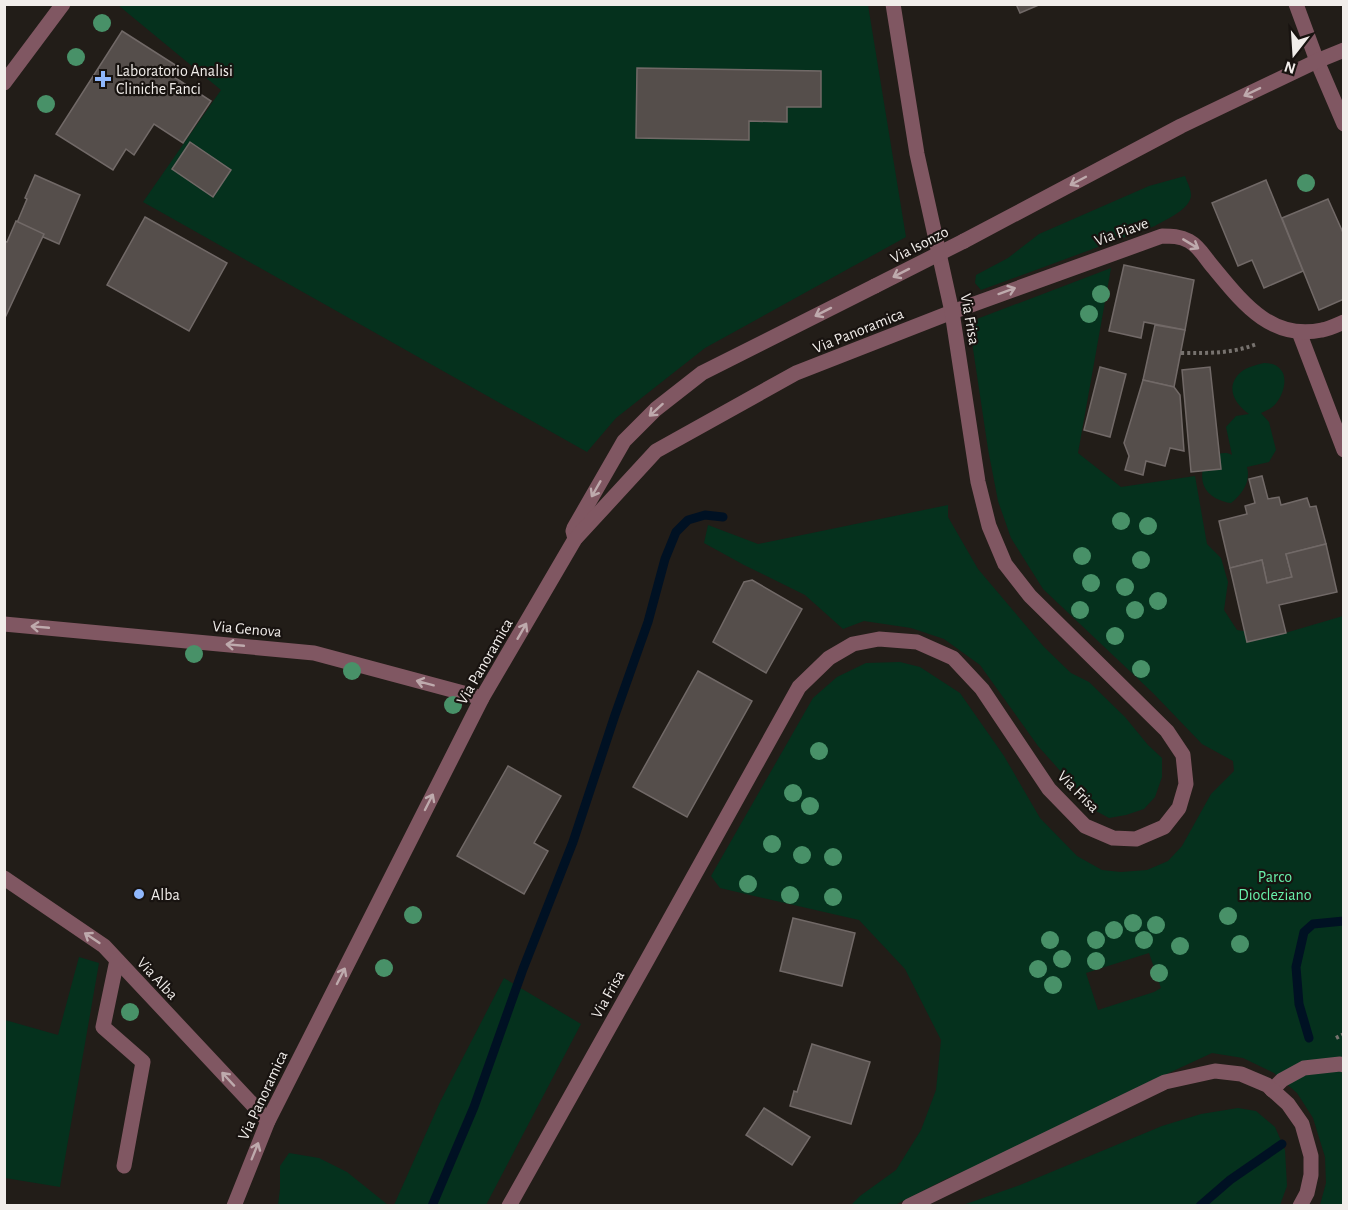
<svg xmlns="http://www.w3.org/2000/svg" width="1348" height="1210" font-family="'Alegreya Sans',sans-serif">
<rect width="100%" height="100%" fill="#221d18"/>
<g fill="#05311d" fill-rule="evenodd">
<polygon points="118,5 868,5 906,237 705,348 616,418 587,452 143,202 221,90"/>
<path d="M1185 176C1187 182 1191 189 1191 195 1191 209 1165 220 1155 226L1025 274 981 290 975 283 976 275 1008 258 1039 234 1149 186Z"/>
<path d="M1111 268 1078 453 1121 487 1195 476 1207 544 1221 558 1228 582 1224 610 1237 630 1275 636 1343 616V1205H1320L1326 1183 1325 1157 1313 1118 1297 1093 1274 1073 1243 1058 1212 1053 1111 1100 1001 1155 946 1179 895 1205H851L860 1196 896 1170 921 1130 936 1090 941 1040 905 969 859 920 720 888 711 876 813 698 837 677 866 663 900 662 920 667 960 693 1004 756 1040 818 1077 856 1102 870 1121 872 1147 870 1168 861 1182 846 1211 794 1234 771 1233 761 1202 744 1153 693 1043 589 1011 538 998 501 988 449 969 322ZM1149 953 1161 988 1154 992 1098 1010 1086 973Z"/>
<path d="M1264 363C1270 363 1277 364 1281 370 1288 378 1283 395 1277 402 1273 408 1267 410 1261 413L1269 422 1276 450 1269 462 1247 467C1251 482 1242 494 1231 503 1221 502 1208 496 1204 486 1199 473 1204 458 1218 454 1223 453 1227 452 1232 455L1226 427 1236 416 1249 414C1235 404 1224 387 1241 372 1247 367 1256 365 1264 363Z"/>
<polygon points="948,505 948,517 978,569 1044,647 1071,673 1089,682 1125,717 1148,745 1162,758 1162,777 1155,797 1144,809 1126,815 1109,818 1096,811 1038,746 980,665 944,639 911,628 864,621 843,629 805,595 744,565 704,543 708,525 758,544"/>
<polygon points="79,957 99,963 60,1187 5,1178 5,1020 58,1035"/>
<polygon points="504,978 581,1024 486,1205 394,1205 440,1102"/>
<polygon points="1238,1108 1256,1111 1275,1127 1285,1150 1287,1186 1280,1205 963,1205 1020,1185 1162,1126 1201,1114"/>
<polygon points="289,1153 319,1158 347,1172 388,1205 278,1205 280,1189 280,1166"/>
</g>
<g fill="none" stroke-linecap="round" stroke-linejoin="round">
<g stroke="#001123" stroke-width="9">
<polyline points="1309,1038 1299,1004 1296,967 1304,932 1313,924 1344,921"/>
<polyline points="432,1206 474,1107 523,969 573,842 615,715 648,622 665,559 676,532 688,520 705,515 723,517"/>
<polyline points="1200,1206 1230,1180 1282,1144"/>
</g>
</g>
<g fill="#554e4b" stroke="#716967" stroke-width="1.5">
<polygon points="1016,4 1041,4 1020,13"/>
<polygon points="122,31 180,68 174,77 211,101 183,143 154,124 134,155 126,149 113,170 56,134"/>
<polygon points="637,68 821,71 821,107 787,107 787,122 749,121 749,140 636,138"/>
<polygon points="190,142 231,170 213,197 172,169"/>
<polygon points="35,175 80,195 59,244 16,225 27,199 25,198"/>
<polygon points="1266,180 1303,271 1264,288 1252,260 1238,266 1212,203"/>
<polygon points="1328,199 1344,235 1344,299 1319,310 1282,218"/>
<polygon points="145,217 227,263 189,331 107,285"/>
<polygon points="16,221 44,234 4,320 4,241 7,242"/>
<polygon points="1124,265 1194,280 1185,330 1144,322 1141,338 1109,331"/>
<polygon points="1155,325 1185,330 1174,387 1143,380"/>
<polygon points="1100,367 1126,374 1110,437 1084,430"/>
<polygon points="1210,367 1221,469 1191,472 1182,370"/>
<polygon points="1143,380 1174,387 1180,395 1184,451 1170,448 1165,466 1146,461 1143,475 1125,470 1129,456 1124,443"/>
<polygon points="1262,476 1268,499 1279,497 1281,505 1307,498 1310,507 1316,506 1326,544 1286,554 1292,577 1267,583 1262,560 1230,568 1219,521 1247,514 1245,506 1255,503 1249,479"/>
<polygon points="1326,544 1337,592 1279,605 1286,633 1247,642 1230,568 1262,560 1267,583 1292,577 1286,554"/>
<polygon points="752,580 802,609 766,673 713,642 744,582"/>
<polygon points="698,671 752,701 687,817 633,787"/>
<polygon points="508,766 561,796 534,843 548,851 524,894 457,856"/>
<polygon points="793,918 855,933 842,986 780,971"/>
<polygon points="812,1044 870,1062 851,1124 790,1106 794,1091 797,1092"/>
<polygon points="764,1108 810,1137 792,1165 746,1135"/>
</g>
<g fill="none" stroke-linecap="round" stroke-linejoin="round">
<g stroke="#77726e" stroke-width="4" stroke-dasharray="3 3" stroke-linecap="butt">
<path d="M1181 353C1209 353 1230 354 1257 344"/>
<polyline points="1336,1038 1344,1034"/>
</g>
<g stroke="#805762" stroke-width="15">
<polyline points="1296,4 1317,61 1344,124"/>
<polyline points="4,83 63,4"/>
<polyline points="964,241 1181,126 1317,61 1344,50"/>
<polyline points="1299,332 1344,450"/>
<polyline points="575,539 573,531 574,528 624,441 656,409 702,373 875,286"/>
<polyline points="4,624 314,653 482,698"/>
<polyline points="4,878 104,946 268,1121"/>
<polyline points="117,960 103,1027 143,1062 124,1166"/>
<polyline points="1272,1090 1282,1080 1304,1068 1340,1064 1344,1065"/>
<path d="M234 1206 268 1121 482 698 575 539 656 451 796 373 952 312 1162 236C1171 236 1180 236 1189 241 1200 247 1205 258 1213 267 1242 302 1271 341 1322 330 1329 329 1337 325 1344 322"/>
<polyline points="509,1206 646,962 799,687 829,658 853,644 879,639 917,642 953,658 982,689 1049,789 1085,826 1113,838 1136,839 1164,827 1179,808 1186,784 1183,755 1167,731 1030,596 1005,564 989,526 978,482 952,312 917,154 893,4"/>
<polyline points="909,1206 1165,1082 1215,1071 1241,1074 1267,1085 1288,1104 1302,1124 1311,1156 1311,1175 1307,1193 1300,1206"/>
</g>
<polyline stroke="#805762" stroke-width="15" points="875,286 964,241"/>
</g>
<g fill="#489168">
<circle cx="102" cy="23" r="9"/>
<circle cx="76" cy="57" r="9"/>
<circle cx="46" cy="104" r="9"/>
<circle cx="1306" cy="183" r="9"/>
<circle cx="1101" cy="294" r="9"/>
<circle cx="1089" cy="314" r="9"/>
<circle cx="1121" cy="521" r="9"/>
<circle cx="1148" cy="526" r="9"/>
<circle cx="1082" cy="556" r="9"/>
<circle cx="1141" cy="560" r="9"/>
<circle cx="1091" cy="583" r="9"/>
<circle cx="1125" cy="587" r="9"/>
<circle cx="1158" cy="601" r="9"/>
<circle cx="1080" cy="610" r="9"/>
<circle cx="1135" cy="610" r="9"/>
<circle cx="1115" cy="636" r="9"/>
<circle cx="194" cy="654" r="9"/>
<circle cx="1141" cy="669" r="9"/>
<circle cx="352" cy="671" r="9"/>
<circle cx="453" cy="705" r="9"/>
<circle cx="819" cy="751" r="9"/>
<circle cx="793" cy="793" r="9"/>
<circle cx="810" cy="806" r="9"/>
<circle cx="772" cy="844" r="9"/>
<circle cx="802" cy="855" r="9"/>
<circle cx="833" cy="857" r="9"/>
<circle cx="748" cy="884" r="9"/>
<circle cx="790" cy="895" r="9"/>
<circle cx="833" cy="897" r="9"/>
<circle cx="413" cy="915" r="9"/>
<circle cx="1228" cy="916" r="9"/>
<circle cx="1133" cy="923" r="9"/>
<circle cx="1156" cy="925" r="9"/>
<circle cx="1114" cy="930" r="9"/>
<circle cx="1050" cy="940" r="9"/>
<circle cx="1096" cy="940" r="9"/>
<circle cx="1144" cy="940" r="9"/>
<circle cx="1240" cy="944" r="9"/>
<circle cx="1180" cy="946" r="9"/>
<circle cx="1062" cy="959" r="9"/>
<circle cx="1096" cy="961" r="9"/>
<circle cx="384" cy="968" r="9"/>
<circle cx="1038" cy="969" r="9"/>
<circle cx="1159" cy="973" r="9"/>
<circle cx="1053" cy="985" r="9"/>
<circle cx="130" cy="1012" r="9"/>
</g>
<defs><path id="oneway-shaft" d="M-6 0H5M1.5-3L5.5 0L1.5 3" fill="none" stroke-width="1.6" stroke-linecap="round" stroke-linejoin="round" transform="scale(1.5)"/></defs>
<g stroke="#beaaad">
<use href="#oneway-shaft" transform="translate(1252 92) rotate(154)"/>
<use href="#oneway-shaft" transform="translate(1078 181) rotate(152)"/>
<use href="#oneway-shaft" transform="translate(1191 244) rotate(31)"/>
<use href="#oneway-shaft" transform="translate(901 273) rotate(153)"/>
<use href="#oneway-shaft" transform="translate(1007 291) rotate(-20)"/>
<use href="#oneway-shaft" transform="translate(823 312) rotate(153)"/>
<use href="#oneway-shaft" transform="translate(656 410) rotate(138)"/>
<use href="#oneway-shaft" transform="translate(596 489) rotate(120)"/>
<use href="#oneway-shaft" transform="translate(40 627) rotate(-175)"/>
<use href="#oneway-shaft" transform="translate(522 631) rotate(-60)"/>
<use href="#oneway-shaft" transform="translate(235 645) rotate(-175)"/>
<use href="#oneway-shaft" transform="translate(425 683) rotate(-165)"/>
<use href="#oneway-shaft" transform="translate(429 802) rotate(-63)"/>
<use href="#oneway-shaft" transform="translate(92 938) rotate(-146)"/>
<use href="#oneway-shaft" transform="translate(341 976) rotate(-63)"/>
<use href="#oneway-shaft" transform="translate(228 1079) rotate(-133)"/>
<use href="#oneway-shaft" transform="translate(255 1151) rotate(-68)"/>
</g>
<g fill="#90b8fd" stroke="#181310" stroke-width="2">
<path d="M100 70h6v6h6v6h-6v6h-6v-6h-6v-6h6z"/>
<circle cx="139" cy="894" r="6"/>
</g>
<g text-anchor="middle" stroke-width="4.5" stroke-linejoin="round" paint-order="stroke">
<g font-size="16" fill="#f1edea" stroke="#181310" text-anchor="start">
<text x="116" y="76">Laboratorio Analisi<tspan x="116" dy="18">Cliniche Fanci</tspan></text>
<text x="151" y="900">Alba</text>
</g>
<g font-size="16" fill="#f1edea" stroke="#181310">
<text transform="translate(1121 231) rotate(-20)" y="6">Via Piave</text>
<text transform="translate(919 244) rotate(-27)" y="6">Via Isonzo</text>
<text transform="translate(971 319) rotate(80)" y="6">Via Frisa</text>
<text transform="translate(858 330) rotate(-22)" y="6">Via Panoramica</text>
<text transform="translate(247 628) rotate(5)" y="6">Via Genova</text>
<text transform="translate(484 661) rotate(-60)" y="6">Via Panoramica</text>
<text transform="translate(1079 791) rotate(45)" y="6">Via Frisa</text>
<text transform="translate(158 978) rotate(47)" y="6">Via Alba</text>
<text transform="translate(607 994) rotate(-61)" y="6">Via Frisa</text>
<text transform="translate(262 1095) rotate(-65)" y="6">Via Panoramica</text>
</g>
<g font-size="16" fill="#68f0aa" stroke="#181310">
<text x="1275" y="882">Parco<tspan x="1275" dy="18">Diocleziano</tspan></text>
</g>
</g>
<rect width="1348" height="1210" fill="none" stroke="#f1edea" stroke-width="12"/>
<g transform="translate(1294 54) rotate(197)" stroke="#181310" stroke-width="4.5" paint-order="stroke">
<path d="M0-4.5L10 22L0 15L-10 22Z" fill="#f1edea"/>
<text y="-9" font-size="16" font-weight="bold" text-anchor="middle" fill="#f1edea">N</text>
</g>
</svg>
